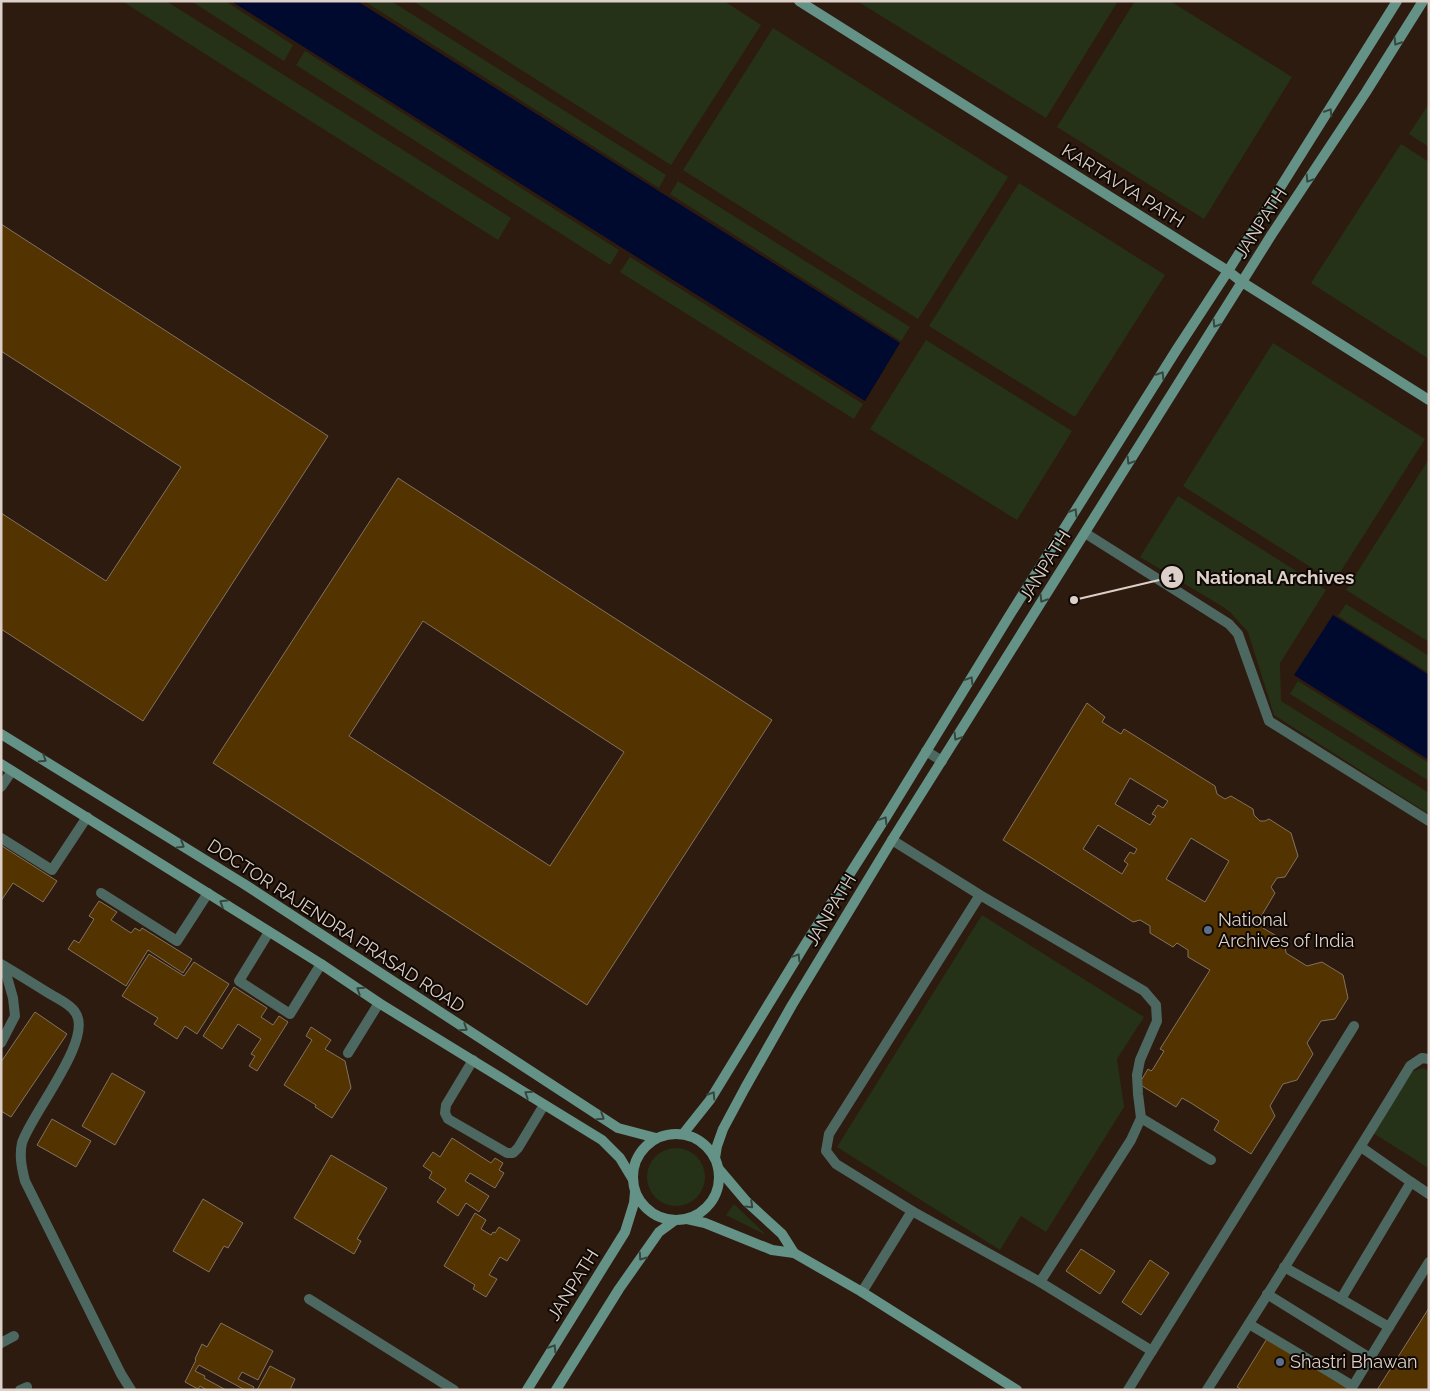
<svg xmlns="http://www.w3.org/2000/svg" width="1430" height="1391" font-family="Raleway,sans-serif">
<rect width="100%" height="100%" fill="#2c1b0e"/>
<g fill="#263218">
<polygon points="122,1 166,1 511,218 498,240"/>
<polygon points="191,1 225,1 293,45 284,61"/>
<polygon points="364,1 391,1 666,175 659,188"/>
<polygon points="413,1 724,1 761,25 671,165"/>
<polygon points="857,1 1118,1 1046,118"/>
<polygon points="1135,1 1170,1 1292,77 1204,219 1057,127"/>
<polygon points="773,28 1008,177 918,319 683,170"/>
<polygon points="305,51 619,250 610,265 296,65"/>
<polygon points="1429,104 1429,147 1409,134"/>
<polygon points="1401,144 1429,162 1429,359 1311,283"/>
<polygon points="678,181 910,327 901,341 670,194"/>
<polygon points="1019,183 1165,275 1075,417 929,326"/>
<polygon points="630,257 863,404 854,419 620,272"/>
<polygon points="926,340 1072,431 1017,520 870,429"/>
<polygon points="1273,343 1425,439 1334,582 1183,486"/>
<polygon points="1429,459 1429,642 1346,590"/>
<polygon points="1178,496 1326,590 1280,663 1281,701 1429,793 1429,814 1274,715 1248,632 1230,612 1220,605 1140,557"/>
<polygon points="1346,604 1429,656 1429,673 1338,616"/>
<polygon points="1298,681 1429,763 1429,781 1290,694"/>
<polygon points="982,915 1144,1017 1117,1059 1124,1107 1046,1232 1021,1216 1000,1250 837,1147"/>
<polygon points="1423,1068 1429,1071 1429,1164 1427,1167 1373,1133 1413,1071"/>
<circle cx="676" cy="1177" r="29"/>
<polygon points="734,1204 766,1235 726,1215"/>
</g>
<g fill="#00092e">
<polygon points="231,1 357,1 900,343 865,401"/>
<polygon points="1333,615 1429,675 1429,760 1294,675"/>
</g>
<g fill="#533300" stroke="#82725f" fill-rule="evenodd">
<polygon points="1,224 328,436 143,721 1,629 1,513 106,581 181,467 1,351"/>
<path d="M398 478 772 720 587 1005 213 763ZM423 621 624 752 550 866 349 736Z"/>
<path d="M1087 703 1105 717 1102 722 1121 734 1124 729 1215 786 1217 794 1225 799 1231 796 1253 809 1254 815 1260 821H1265L1269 819 1291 833 1298 856 1285 877 1277 878 1271 887 1275 893 1259 920 1254 917 1248 926 1259 922 1265 926 1263 928 1280 938 1282 936 1284 937 1286 953 1307 966 1322 962 1343 975 1348 998 1335 1019 1321 1021 1307 1043 1313 1054 1297 1080 1283 1084 1270 1106 1275 1116 1251 1154 1214 1130 1219 1121 1191 1103 1182 1098 1176 1107 1139 1084 1148 1069 1151 1071 1153 1069 1164 1051 1160 1049 1210 970 1188 957V950L1177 943 1173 947 1150 933V926L1140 920 1133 922 1003 840ZM1130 778 1168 801 1163 808 1158 805 1152 814 1156 816 1150 825 1115 804ZM1098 825 1137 849 1134 854 1130 852 1124 861 1128 864 1122 874 1083 849ZM1191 838 1229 861 1205 902 1166 879Z"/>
<polygon points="2,846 57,881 43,902 13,883 1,901 1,848"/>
<polygon points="99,901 117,912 111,920 131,933 135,928 140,931 142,928 192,959 183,973 148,950 126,986 68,949 74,940 79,943 94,919 89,916"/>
<polygon points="149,954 184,976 194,962 229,984 197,1034 185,1026 177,1039 154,1024 158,1018 122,996"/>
<polygon points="234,987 267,1008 261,1017 273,1025 279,1016 288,1022 257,1071 249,1066 255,1056 251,1054 261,1039 238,1024 222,1049 203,1036"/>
<polygon points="35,1012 67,1034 11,1117 1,1111 1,1062"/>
<polygon points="311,1027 331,1040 325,1049 345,1061 351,1088 332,1118 315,1107 316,1105 284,1085 312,1040 306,1036"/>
<polygon points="112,1073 145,1092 115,1145 82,1126"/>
<polygon points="52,1119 91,1141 76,1167 37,1145"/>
<polygon points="452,1138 491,1163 495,1158 503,1163 499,1170 504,1173 495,1188 470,1173 465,1181 489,1196 479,1212 466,1203 458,1216 437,1202 446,1189 429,1178 432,1172 423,1166 433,1152 440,1157"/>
<polygon points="331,1155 387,1188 357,1239 361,1241 354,1254 294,1218"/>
<polygon points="203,1199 243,1223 228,1248 224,1246 209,1272 173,1251"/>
<polygon points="475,1213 486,1220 481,1229 491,1235 493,1232 495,1233 499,1227 520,1240 507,1261 500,1257 489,1275 497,1279 486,1297 473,1289 475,1285 444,1266"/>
<polygon points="1081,1249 1115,1271 1100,1294 1066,1271"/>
<polygon points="1150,1260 1169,1273 1141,1315 1122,1302"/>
<polygon points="1429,1308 1429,1390 1377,1390"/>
<polygon points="221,1323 273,1351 258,1380 242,1372 238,1379 254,1387 252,1390 245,1390 199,1365 195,1371 205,1376 204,1378 226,1390 207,1390 200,1386 198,1389 185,1382 196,1360 195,1359 202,1344 207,1347"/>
<polygon points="1268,1337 1350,1390 1242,1390 1237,1387"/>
<polygon points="270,1366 295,1379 290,1390 257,1390"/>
</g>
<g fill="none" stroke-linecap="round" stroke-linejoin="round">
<g stroke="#4d6861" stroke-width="10">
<polyline points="926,751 942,761"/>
<polyline points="1,787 12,771"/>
<polyline points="1,838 52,870 87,817"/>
<polyline points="892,840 980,895 1144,991 1156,1005 1157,1021 1140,1060 1137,1075 1138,1094 1141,1118 1131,1140 1040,1282 912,1211 836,1164 826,1151 829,1134 980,895"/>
<polyline points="101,893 177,941 208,893"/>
<polyline points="269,932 239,981 290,1014 321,964"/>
<polyline points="1,1043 15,1016 13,998 4,966"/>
<polyline points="348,1053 379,1003"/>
<polyline points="473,1060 446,1105 445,1113 448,1119 507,1153 513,1153 518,1148 544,1105"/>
<polyline points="1141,1118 1211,1160"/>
<polyline points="1411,1182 1429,1194"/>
<polyline points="1284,1267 1341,1299 1411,1182 1361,1147"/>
<polyline points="1040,1282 1152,1351 1128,1390"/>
<polyline points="862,1292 912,1211"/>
<polyline points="1267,1294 1370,1358"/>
<polyline points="309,1299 454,1390"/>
<polyline points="1341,1299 1389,1327 1429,1262"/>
<polyline points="1249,1324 1353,1386 1389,1327"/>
<polyline points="1,1343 14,1336"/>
<polyline points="1152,1351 1354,1026"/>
<polyline points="20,1390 27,1387"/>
<path d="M1207 1390C1275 1282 1344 1175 1410 1066L1422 1058 1429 1059"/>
</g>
<g stroke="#4d6861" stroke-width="10">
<polyline points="1085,533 1229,624 1238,634 1269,721 1429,821"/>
<path d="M1 964C18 974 34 984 50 994 58 999 70 1004 75 1012 95 1038 31 1114 22 1143 19 1156 22 1169 25 1181L121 1374 131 1390"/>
</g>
<g stroke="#659287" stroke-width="10">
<polyline points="799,1 1228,271 1242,282 1429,400"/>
<polyline points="1,734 244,884 618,1128 656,1138"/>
<polyline points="1,764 321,964 379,1003 602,1140 620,1158 632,1178"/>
<circle cx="676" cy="1177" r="43"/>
<polyline points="683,1134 710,1100 806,943 886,817 1011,613 1177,349 1228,271 1397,1"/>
<polyline points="715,1158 717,1146 723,1129 745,1088 792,1005 892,840 1272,234 1366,92 1423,1"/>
<polyline points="718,1168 746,1201 782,1234 794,1253"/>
<polyline points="687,1219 705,1223 772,1250 794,1253 862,1292 1017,1390"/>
<polyline points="527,1390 625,1232 634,1203 635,1192"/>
<polyline points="556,1390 619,1289 659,1232 674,1221"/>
</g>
</g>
<defs><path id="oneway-chevron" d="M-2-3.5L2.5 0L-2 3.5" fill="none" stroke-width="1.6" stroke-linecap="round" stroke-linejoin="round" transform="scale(1.25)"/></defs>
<g stroke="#36463f">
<use href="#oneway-chevron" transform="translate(1397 42) rotate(122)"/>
<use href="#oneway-chevron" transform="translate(1329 112) rotate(-58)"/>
<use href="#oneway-chevron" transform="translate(1309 179) rotate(123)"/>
<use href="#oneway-chevron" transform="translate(1216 324) rotate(122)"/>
<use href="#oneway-chevron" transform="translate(1161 375) rotate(-58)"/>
<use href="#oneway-chevron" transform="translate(1130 461) rotate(122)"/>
<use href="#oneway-chevron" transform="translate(1074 512) rotate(-58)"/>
<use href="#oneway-chevron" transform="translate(1043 599) rotate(122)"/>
<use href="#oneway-chevron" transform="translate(970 680) rotate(-59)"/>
<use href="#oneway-chevron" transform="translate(957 737) rotate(122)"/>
<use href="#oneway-chevron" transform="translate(43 759) rotate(32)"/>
<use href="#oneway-chevron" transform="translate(884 820) rotate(-58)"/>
<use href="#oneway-chevron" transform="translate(181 845) rotate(32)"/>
<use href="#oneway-chevron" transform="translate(223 903) rotate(-148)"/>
<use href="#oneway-chevron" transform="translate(797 957) rotate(-59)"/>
<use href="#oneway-chevron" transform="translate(360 990) rotate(-147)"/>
<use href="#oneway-chevron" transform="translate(464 1028) rotate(33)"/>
<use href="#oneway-chevron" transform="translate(528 1094) rotate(-147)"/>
<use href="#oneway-chevron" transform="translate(712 1095) rotate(-57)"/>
<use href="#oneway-chevron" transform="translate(601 1117) rotate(33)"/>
<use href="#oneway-chevron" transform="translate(750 1205) rotate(44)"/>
<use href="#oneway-chevron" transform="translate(642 1257) rotate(125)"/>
<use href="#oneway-chevron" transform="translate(553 1348) rotate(-58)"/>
</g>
<g fill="#5c6f8a" stroke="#0f0804" stroke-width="2">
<circle cx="1208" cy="930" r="5"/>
<circle cx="1280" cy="1362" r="5"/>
</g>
<g text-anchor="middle" stroke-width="4" stroke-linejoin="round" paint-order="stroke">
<g font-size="18" fill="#dcd0c8" stroke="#0f0804">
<text transform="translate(1123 186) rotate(32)" y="6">KARTAVYA PATH</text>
<text transform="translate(1261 223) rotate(-57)" y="6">JANPATH</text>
<text transform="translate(1045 566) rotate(-58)" y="6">JANPATH</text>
<text transform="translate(831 910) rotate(-59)" y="6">JANPATH</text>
<text transform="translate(336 926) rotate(33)" y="6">DOCTOR RAJENDRA PRASAD ROAD</text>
<text transform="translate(573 1285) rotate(-58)" y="6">JANPATH</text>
</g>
<g font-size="18" fill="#dcd0c8" stroke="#0f0804" text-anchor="start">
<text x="1218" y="926">National<tspan x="1218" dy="21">Archives of India</tspan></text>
<text x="1290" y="1368">Shastri Bhawan</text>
</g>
</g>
<path fill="none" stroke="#dcd0c8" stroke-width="2" d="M1074 600L1172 577"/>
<g fill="#dcd0c8" stroke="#0f0804" stroke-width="2">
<circle cx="1074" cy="600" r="5"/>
<circle cx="1172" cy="577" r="12"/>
</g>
<g font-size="15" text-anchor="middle" font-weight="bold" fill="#111">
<text x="1172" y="582">1</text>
</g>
<g font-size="19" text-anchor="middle" font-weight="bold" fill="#dcd0c8" stroke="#0f0804" stroke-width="4" stroke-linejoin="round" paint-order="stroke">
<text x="1275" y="584">National Archives</text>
</g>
<rect width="1430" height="1391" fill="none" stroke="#dcd0c8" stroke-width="5"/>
</svg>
